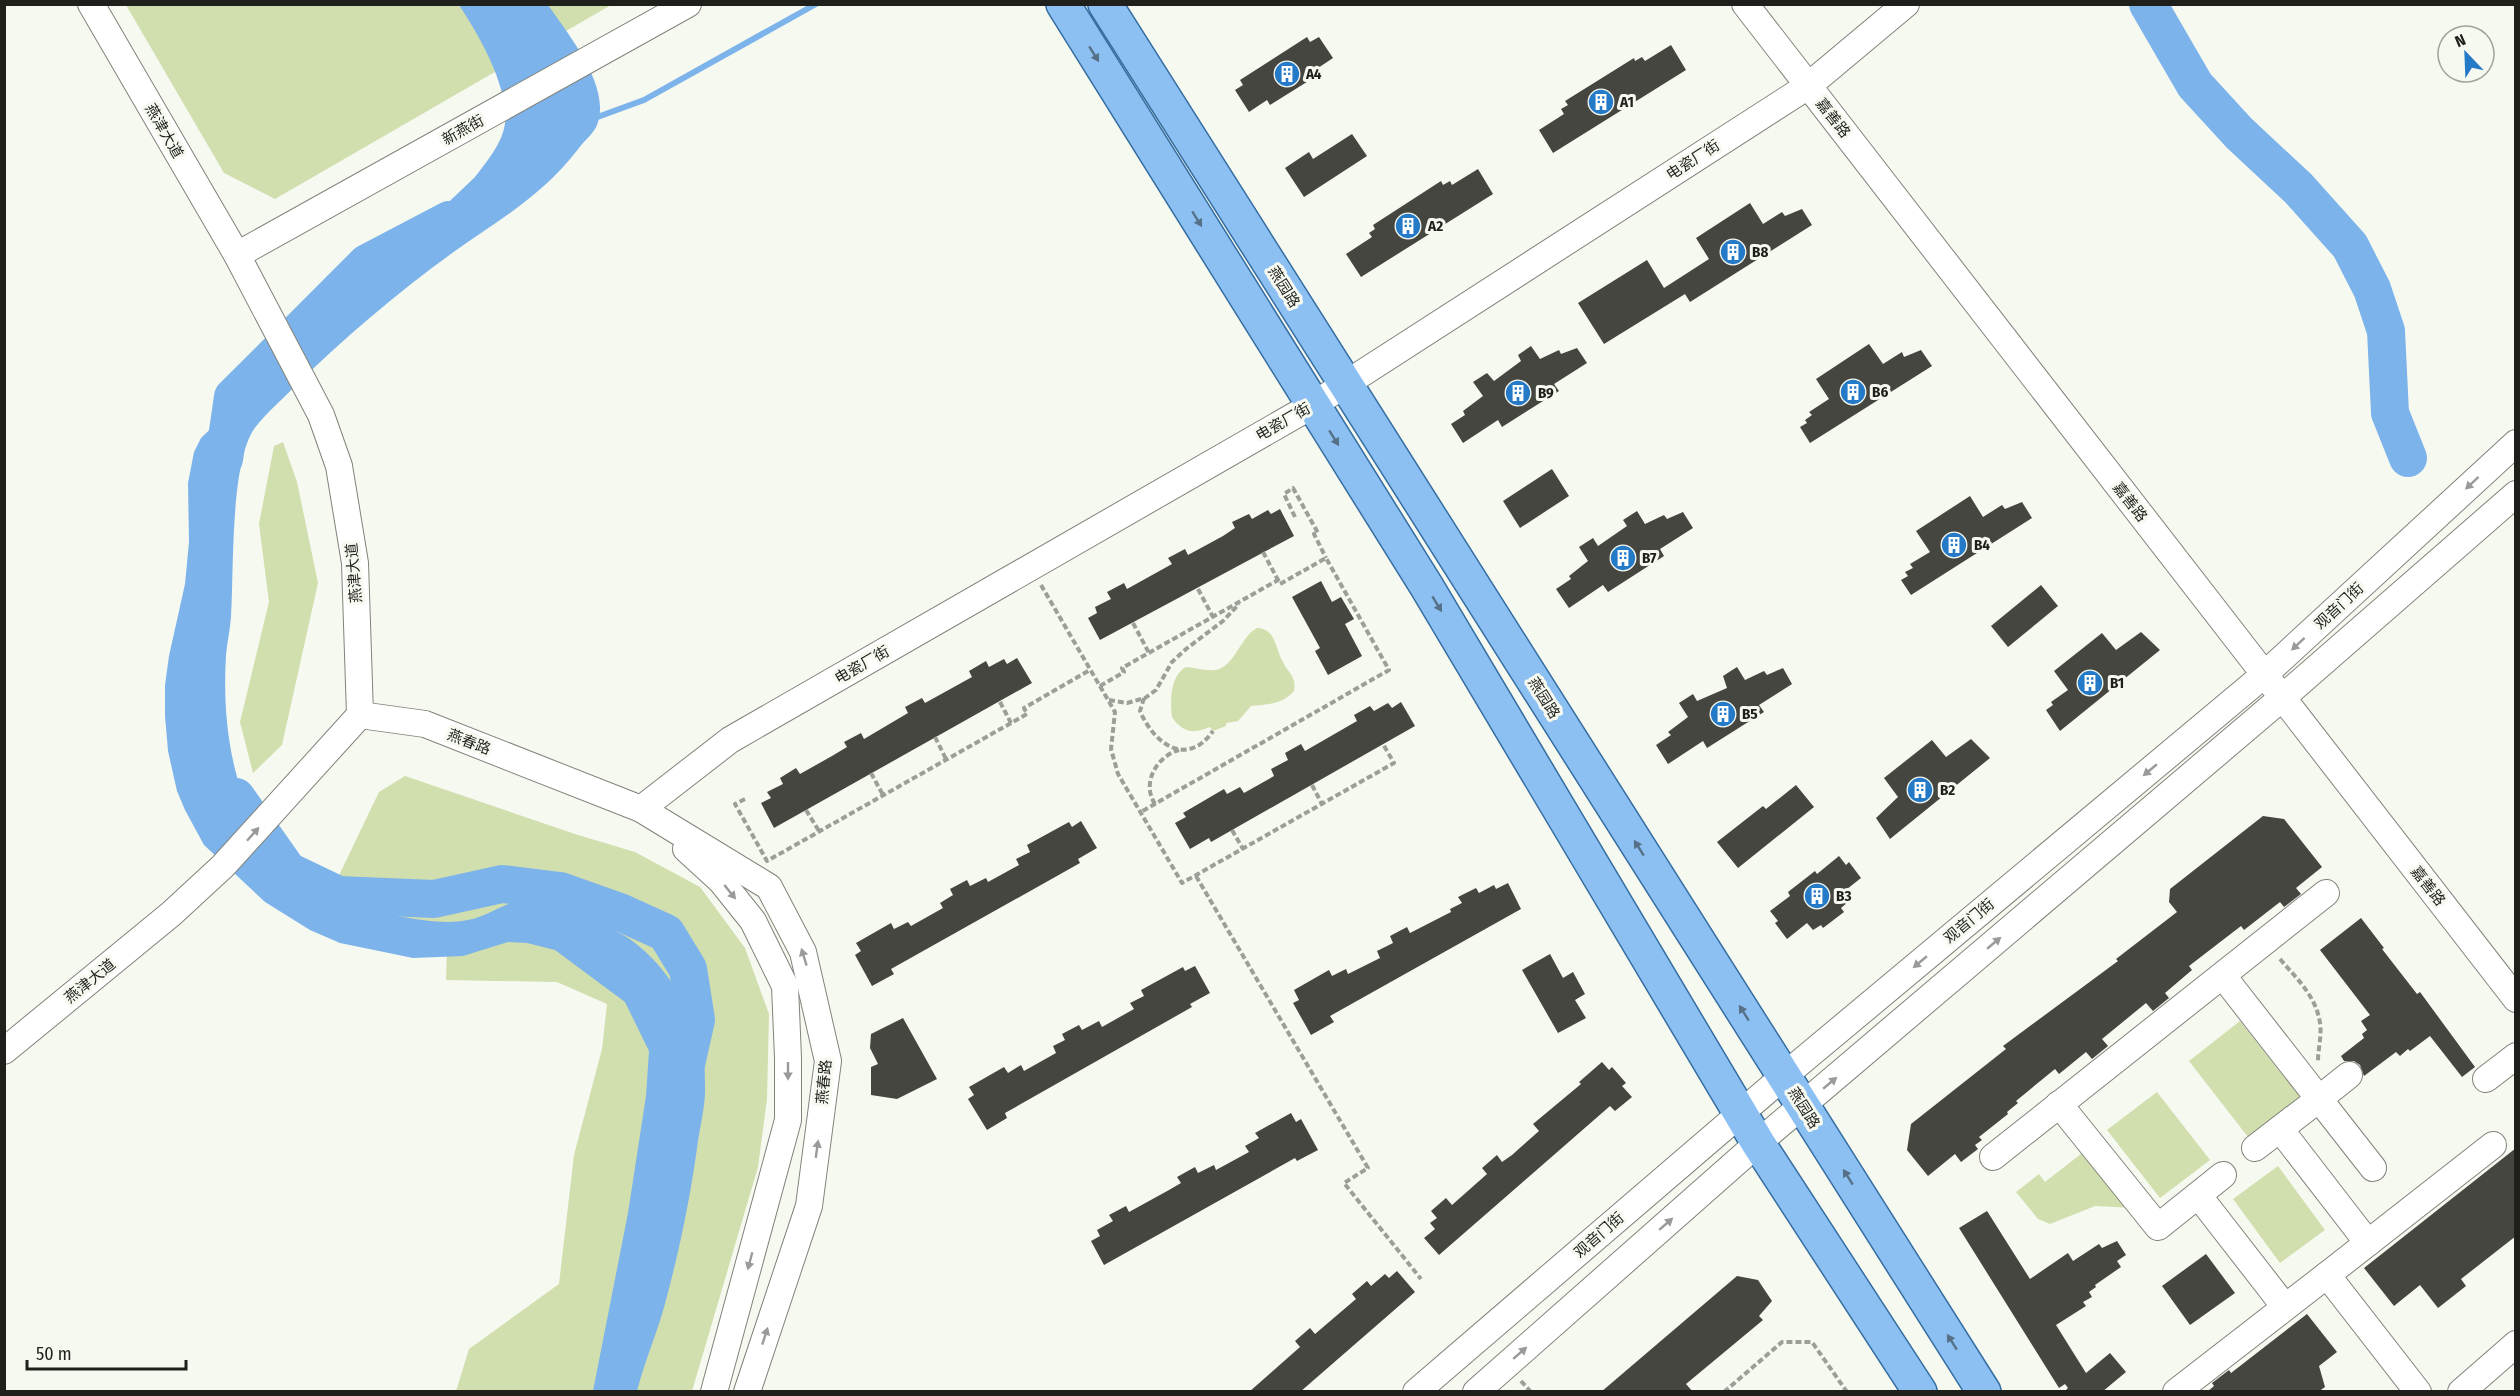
<svg xmlns="http://www.w3.org/2000/svg" width="2520" height="1396" font-family="'Fira Sans Condensed','Noto Sans SC',sans-serif">
<rect width="100%" height="100%" fill="#f6f9f0"/>
<g fill="#d1deae">
<polygon points="126,5 611,5 275,199 224,173"/>
<polygon points="283,442 297,482 318,583 282,745 253,773 240,722 269,602 259,524 274,446"/>
<path d="M1257 628C1276 629 1275 647 1282 660 1287 672 1297 676 1294 691 1282 705 1267 704 1251 706L1238 721 1226 723V726L1213 731 1210 727C1193 734 1183 733 1172 717 1170 700 1170 676 1186 667 1196 668 1205 671 1215 670 1235 667 1240 637 1257 628Z"/>
<polygon points="405,776 578,835 635,852 700,887 745,948 769,1014 767,1099 758,1167 692,1391 456,1391 469,1349 559,1284 574,1155 602,1049 607,1004 557,982 446,980 447,949 320,915 379,792"/>
<polygon points="2240,1021 2300,1097 2248,1137 2189,1061"/>
<polygon points="2157,1092 2210,1160 2160,1198 2107,1130"/>
<polygon points="2086,1150 2134,1208 2095,1206 2050,1224 2038,1219 2016,1192 2039,1174 2045,1182"/>
<polygon points="2278,1166 2325,1230 2280,1263 2233,1199"/>
</g>
<path fill="#7db3eb" d="M459 5H548C568 34 612 87 597 125 594 133 584 141 579 148 543 195 502 218 455 251 398 292 344 338 294 387 282 400 265 414 254 429 230 465 234 571 231 617 230 630 227 643 226 655 220 752 244 867 345 905 359 911 376 912 391 915 415 919 444 925 468 920 490 916 507 900 531 898 553 896 574 910 593 920 607 927 623 933 635 943 663 964 688 1003 700 1036 704 1050 705 1069 705 1084 706 1102 701 1122 698 1141 691 1194 680 1248 666 1300 658 1331 645 1360 637 1391H593L628 1213 646 1096 649 1051 625 1002 555 950 527 943 508 942 463 956 413 958 340 943 310 930 265 902 204 845 185 810 177 791 168 751 165 716V685L169 656 185 584 189 542 188 483 194 452 201 438 475 177C487 161 502 144 505 124 509 87 479 35 459 5Z"/>
<g fill="none" stroke-linecap="round" stroke-linejoin="round">
<polyline stroke="#7db3eb" stroke-width="6" points="592,119 644,100 816,4"/>
<g stroke="#7db3eb" stroke-width="38">
<polyline points="2148,4 2195,85 2239,133 2298,188 2350,246 2372,289 2386,331 2390,413 2408,458"/>
<polyline points="224,459 233,397 367,263 449,220"/>
<polyline points="236,797 288,871 338,895 434,899 502,884 560,891 622,913 666,933 688,969 696,1020 683,1077"/>
</g>
</g>
<g fill="#44463f">
<polygon points="1307,37 1310,42 1319,37 1333,58 1315,70 1318,75 1270,105 1267,100 1249,112 1235,90 1243,85 1240,80"/>
<polygon points="1671,45 1686,70 1553,153 1539,130 1564,114 1561,109 1568,105 1565,101 1634,58 1635,61 1642,57 1645,61"/>
<polygon points="1352,134 1367,156 1304,197 1285,168 1309,152 1313,159"/>
<polygon points="1478,169 1493,194 1361,277 1346,254 1372,237 1369,233 1375,229 1373,225 1441,181 1443,185 1450,181 1452,185"/>
<polygon points="1750,203 1763,224 1782,212 1785,216 1802,209 1812,225 1690,302 1685,294 1604,344 1578,303 1647,260 1664,288 1709,259 1696,238"/>
<polygon points="1869,344 1883,364 1902,352 1904,357 1921,350 1932,366 1810,443 1800,427 1807,423 1805,420 1812,415 1809,412 1829,399 1816,379"/>
<polygon points="1531,346 1540,359 1559,350 1561,354 1577,348 1587,363 1554,384 1559,391 1502,427 1498,420 1463,443 1451,424 1465,415 1463,411 1483,396 1473,382 1487,373 1494,381 1521,361 1518,355"/>
<polygon points="1552,469 1569,496 1520,528 1503,501"/>
<polygon points="1970,496 1983,517 2002,505 2005,509 2022,502 2032,518 1911,595 1901,580 1908,576 1905,572 1913,568 1910,564 1930,552 1916,531"/>
<polygon points="1280,509 1294,536 1100,640 1088,618 1097,613 1095,607 1111,599 1107,592 1124,583 1127,589 1172,564 1168,558 1185,549 1188,555 1223,536 1235,528 1232,522 1249,514 1252,519 1268,510 1271,514"/>
<polygon points="1637,511 1645,524 1664,515 1667,519 1683,512 1693,528 1660,549 1664,556 1608,592 1603,585 1569,608 1556,589 1571,579 1569,576 1588,561 1579,547 1593,538 1598,546 1627,526 1623,520"/>
<polygon points="1321,581 1332,602 1341,597 1354,619 1345,624 1362,656 1328,675 1315,651 1320,648 1292,597"/>
<polygon points="2041,585 2058,606 2008,647 1991,626"/>
<polygon points="2141,632 2160,650 2060,731 2046,710 2053,705 2051,702 2068,690 2054,671 2102,633 2116,650"/>
<polygon points="1017,658 1032,683 774,828 761,803 771,798 767,792 783,784 780,778 796,768 800,774 832,756 847,747 844,742 861,733 864,739 908,713 905,707 922,698 925,703 972,677 969,671 986,661 989,667 1004,659 1007,664"/>
<polygon points="1737,667 1745,680 1764,671 1767,675 1783,668 1792,684 1759,705 1764,712 1707,748 1703,741 1668,764 1656,745 1671,735 1668,732 1688,717 1679,703 1693,694 1697,701 1727,688 1723,676"/>
<polygon points="1401,702 1415,726 1211,842 1209,838 1190,849 1175,823 1186,817 1183,813 1224,789 1227,794 1240,787 1244,793 1274,776 1271,769 1288,760 1285,753 1301,744 1305,751 1357,721 1354,715 1370,706 1374,711 1388,703 1392,708"/>
<polygon points="1971,739 1990,758 1890,839 1876,818 1898,797 1884,778 1932,740 1946,757"/>
<polygon points="1796,785 1814,807 1738,868 1717,842 1763,806 1766,809"/>
<polygon points="2263,816 2284,819 2322,867 2296,888 2301,894 2284,907 2280,902 2244,930 2241,926 2189,966 2192,970 2165,993 2169,998 2153,1011 2146,1003 2102,1039 2108,1046 2092,1059 2086,1052 2059,1074 2055,1069 2016,1101 2018,1103 2007,1112 2008,1114 1979,1137 1982,1140 1975,1145 1978,1149 1961,1162 1955,1154 1928,1176 1907,1150 1911,1124 2006,1049 2003,1046 2118,961 2116,959 2177,912 2169,902 2170,889"/>
<polygon points="1081,821 1097,848 1078,859 1080,863 891,969 894,974 872,986 855,955 861,951 856,943 891,923 894,929 908,922 911,926 943,908 940,903 953,895 950,889 967,880 970,886 986,878 988,882 1019,865 1016,859 1030,852 1027,845 1069,822 1072,827"/>
<polygon points="1839,856 1846,865 1849,862 1861,878 1842,893 1848,902 1841,908 1844,912 1823,928 1821,925 1813,930 1807,923 1787,939 1775,923 1778,921 1770,911 1790,896 1788,892 1815,871 1817,874"/>
<polygon points="1508,883 1521,909 1330,1016 1334,1022 1311,1035 1293,1003 1299,1000 1294,990 1329,970 1332,976 1346,969 1348,974 1380,958 1377,951 1393,943 1390,936 1407,927 1410,933 1451,912 1450,909 1462,903 1458,897 1476,888 1479,893 1494,885 1496,889"/>
<polygon points="2361,918 2384,948 2382,949 2417,994 2420,992 2475,1067 2462,1077 2430,1036 2410,1051 2408,1049 2400,1056 2396,1052 2364,1076 2360,1065 2354,1061 2344,1061 2341,1056 2364,1038 2362,1034 2367,1030 2361,1021 2370,1015 2320,950"/>
<polygon points="1550,954 1563,978 1573,972 1585,994 1575,1000 1586,1018 1558,1033 1522,970"/>
<polygon points="1195,966 1210,993 1190,1004 1192,1007 1005,1113 1007,1118 987,1130 968,1099 974,1095 969,1087 1004,1067 1008,1073 1021,1065 1024,1071 1056,1053 1053,1046 1065,1040 1062,1034 1079,1025 1082,1030 1099,1021 1102,1027 1134,1009 1130,1003 1144,996 1141,990 1183,967 1185,971"/>
<polygon points="903,1018 937,1079 897,1099 871,1095 871,1067 878,1064 870,1048 871,1034"/>
<polygon points="1602,1062 1609,1070 1612,1067 1626,1083 1622,1086 1632,1097 1615,1111 1610,1106 1439,1255 1424,1238 1435,1229 1430,1223 1437,1218 1431,1211 1446,1198 1452,1205 1487,1174 1482,1168 1497,1155 1502,1162 1512,1155 1539,1131 1533,1124 1581,1084 1579,1082"/>
<polygon points="1291,1113 1296,1122 1301,1119 1318,1150 1297,1161 1295,1158 1104,1265 1091,1241 1100,1236 1097,1230 1113,1221 1109,1215 1126,1206 1129,1212 1169,1190 1181,1183 1177,1177 1195,1167 1198,1173 1214,1165 1216,1170 1249,1152 1245,1146 1259,1138 1255,1133"/>
<polygon points="2516,1148 2516,1236 2461,1279 2466,1286 2438,1308 2420,1285 2394,1306 2364,1268"/>
<polygon points="1987,1211 2030,1279 2068,1253 2073,1261 2099,1244 2102,1248 2117,1241 2126,1255 2117,1261 2121,1267 2095,1285 2096,1287 2089,1292 2092,1297 2083,1302 2086,1306 2056,1325 2086,1373 2110,1353 2126,1372 2102,1392 2064,1392 2068,1388 2065,1384 2059,1388 1959,1228"/>
<polygon points="2206,1254 2235,1293 2190,1325 2162,1286"/>
<polygon points="1397,1271 1415,1292 1300,1392 1249,1392 1300,1347 1295,1341 1310,1328 1315,1334 1356,1299 1352,1294 1367,1281 1371,1286 1385,1274 1389,1278"/>
<polygon points="1737,1276 1758,1280 1772,1301 1759,1316 1763,1320 1686,1384 1693,1392 1601,1392"/>
<polygon points="2307,1314 2337,1352 2319,1366 2325,1387 2318,1392 2207,1392 2214,1386 2212,1383 2229,1370 2231,1373"/>
</g>
<g fill="none" stroke-linecap="round" stroke-linejoin="round">
<g stroke="#81837b" stroke-width="28">
<g id="minor">
<polyline points="1745,4 2516,999"/>
<polyline points="237,255 688,4"/>
<polyline points="360,715 425,724 641,809 769,887 803,952 828,1061 809,1206 747,1392"/>
<polyline points="641,809 730,740 1313,405 1808,86 1906,4"/>
<polyline points="686,849 721,881 753,921 785,986 788,1058 788,1120 714,1392"/>
<polyline points="2223,976 2319,1099 2255,1148"/>
<polyline points="4,1051 171,914 223,866 360,715 355,563 339,466 321,415 237,255 91,4"/>
<polyline points="2349,1075 2319,1099 2373,1168"/>
<polyline points="2486,1079 2516,1056"/>
<polyline points="2059,1104 2158,1227 2223,1175"/>
<polyline points="2280,1129 2368,1243"/>
<polyline points="1993,1157 2326,893"/>
<polyline points="2198,1195 2285,1307"/>
<polyline points="2327,1275 2493,1145"/>
<polyline points="1416,1392 1784,1076 2264,675 2516,443"/>
<polyline points="1476,1392 1758,1143 2282,698 2516,494"/>
<polyline points="2176,1392 2327,1275 2418,1392"/>
<polyline points="2461,1392 2516,1344"/>
</g>
</g>
<g stroke="#356da1" stroke-width="36">
<g id="major">
<polyline points="1063,4 1427,587 1758,1143 1920,1392"/>
<polyline points="1105,4 1984,1392"/>
</g>
</g>
<g stroke="#9c9f98" stroke-width="4" stroke-dasharray="6 3" stroke-linecap="butt">
<polyline points="1295,517 1284,494 1293,488 1318,533 1314,534 1326,558"/>
<polyline points="1263,552 1278,580"/>
<polyline points="1041,585 1115,712 1111,749 1118,774 1182,883 1394,763 1383,744"/>
<polyline points="1198,589 1213,617"/>
<polyline points="1133,623 1149,653"/>
<polyline points="1100,686 1124,672 1122,668 1278,580 1280,584 1326,558 1389,670 1139,813"/>
<path d="M1144 698 1140 711C1154 744 1187 768 1213 731"/>
<polyline points="1109,700 1127,703 1145,698 1156,690 1172,662 1186,649 1223,621 1239,604"/>
<polyline points="1000,702 1011,723"/>
<polyline points="935,737 946,759"/>
<polyline points="871,773 883,795"/>
<polyline points="1312,785 1322,804"/>
<polyline points="745,799 735,804 767,861 1027,714 1024,708 1090,670"/>
<path d="M1155 804C1141 783 1157 756 1179 750"/>
<polyline points="806,810 819,831"/>
<polyline points="1232,830 1243,849"/>
<polyline points="1196,876 1368,1168 1344,1183 1421,1279"/>
<path d="M2280 959C2297 979 2316 996 2320 1023 2322 1035 2318 1049 2318 1061"/>
<polyline points="1521,1381 1531,1392"/>
<polyline points="1724,1392 1782,1342 1812,1342 1847,1392"/>
</g>
<use href="#minor" stroke="#fff" stroke-width="26"/>
<use href="#major" stroke="#8dc0f2" stroke-width="33"/>
</g>
<defs><path id="oneway-solid" d="M-6-.8H1V-3.2L6.5 0L1 3.2V.8H-6Z" transform="scale(1.5)"/></defs>
<g fill="#567087">
<use href="#oneway-solid" transform="translate(1094 54) rotate(58)"/>
<use href="#oneway-solid" transform="translate(1197 219) rotate(58)"/>
<use href="#oneway-solid" transform="translate(1334 438) rotate(58)"/>
<use href="#oneway-solid" transform="translate(1437 604) rotate(59)"/>
<use href="#oneway-solid" transform="translate(1639 848) rotate(-122)"/>
<use href="#oneway-solid" transform="translate(1744 1013) rotate(-122)"/>
<use href="#oneway-solid" transform="translate(1848 1177) rotate(-122)"/>
<use href="#oneway-solid" transform="translate(1952 1342) rotate(-122)"/>
</g>
<g fill="#9a9b99">
<use href="#oneway-solid" transform="translate(2472 483) rotate(137)"/>
<use href="#oneway-solid" transform="translate(2298 644) rotate(137)"/>
<use href="#oneway-solid" transform="translate(2150 770) rotate(140)"/>
<use href="#oneway-solid" transform="translate(253 834) rotate(-48)"/>
<use href="#oneway-solid" transform="translate(730 892) rotate(51)"/>
<use href="#oneway-solid" transform="translate(1994 943) rotate(-40)"/>
<use href="#oneway-solid" transform="translate(804 957) rotate(-107)"/>
<use href="#oneway-solid" transform="translate(1920 962) rotate(140)"/>
<use href="#oneway-solid" transform="translate(788 1071) rotate(90)"/>
<use href="#oneway-solid" transform="translate(1830 1083) rotate(-40)"/>
<use href="#oneway-solid" transform="translate(817 1149) rotate(-82)"/>
<use href="#oneway-solid" transform="translate(1666 1224) rotate(-41)"/>
<use href="#oneway-solid" transform="translate(750 1261) rotate(105)"/>
<use href="#oneway-solid" transform="translate(765 1336) rotate(-72)"/>
<use href="#oneway-solid" transform="translate(1520 1353) rotate(-41)"/>
</g>
<defs>
<g id="building-disc" transform="scale(1.35)"><circle r="9.5" fill="#257ac8" stroke="#f6f9f0"/><path d="M-4-6H4V6H1V3H-1V6H-4ZM-2.5-4.3h1.7v1.8h-1.7ZM.8-4.3h1.7v1.8H.8ZM-2.5-1h1.7V.8h-1.7ZM.8-1h1.7V.8H.8Z" fill="#fff"/></g>
</defs>
<g fill-rule="evenodd">
<use href="#building-disc" x="1287" y="74"/>
<use href="#building-disc" x="1601" y="102"/>
<use href="#building-disc" x="1408" y="226"/>
<use href="#building-disc" x="1733" y="252"/>
<use href="#building-disc" x="1853" y="392"/>
<use href="#building-disc" x="1518" y="393"/>
<use href="#building-disc" x="1954" y="545"/>
<use href="#building-disc" x="1623" y="558"/>
<use href="#building-disc" x="2090" y="683"/>
<use href="#building-disc" x="1723" y="714"/>
<use href="#building-disc" x="1920" y="790"/>
<use href="#building-disc" x="1817" y="896"/>
</g>
<g text-anchor="middle" stroke-width="6" stroke-linejoin="round" paint-order="stroke">
<g font-size="15" font-weight="bold" fill="#1f201c" stroke="#f6f9f0" text-anchor="start">
<text x="1306" y="79">A4</text>
<text x="1620" y="107">A1</text>
<text x="1428" y="231">A2</text>
<text x="1752" y="257">B8</text>
<text x="1872" y="397">B6</text>
<text x="1538" y="398">B9</text>
<text x="1974" y="550">B4</text>
<text x="1642" y="563">B7</text>
<text x="2110" y="688">B1</text>
<text x="1742" y="719">B5</text>
<text x="1940" y="795">B2</text>
<text x="1836" y="901">B3</text>
</g>
<g font-size="15" fill="#1f201c" stroke="#f6f9f0">
<text transform="translate(1833 118) rotate(52)" y="5">嘉善路</text>
<text transform="translate(463 130) rotate(-29)" y="5">新燕街</text>
<text transform="translate(164 131) rotate(60)" y="5">燕津大道</text>
<text transform="translate(1693 160) rotate(-33)" y="5">电瓷厂街</text>
<text transform="translate(1284 287) rotate(58)" y="5">燕园路</text>
<text transform="translate(1283 422) rotate(-30)" y="5">电瓷厂街</text>
<text transform="translate(2130 502) rotate(52)" y="5">嘉善路</text>
<text transform="translate(354 573) rotate(-95)" y="5">燕津大道</text>
<text transform="translate(2339 606) rotate(-43)" y="5">观音门街</text>
<text transform="translate(862 665) rotate(-30)" y="5">电瓷厂街</text>
<text transform="translate(1544 698) rotate(58)" y="5">燕园路</text>
<text transform="translate(469 742) rotate(21)" y="5">燕春路</text>
<text transform="translate(2428 886) rotate(52)" y="5">嘉善路</text>
<text transform="translate(1969 921) rotate(-40)" y="5">观音门街</text>
<text transform="translate(90 981) rotate(-39)" y="5">燕津大道</text>
<text transform="translate(824 1082) rotate(-85)" y="5">燕春路</text>
<text transform="translate(1804 1108) rotate(58)" y="5">燕园路</text>
<text transform="translate(1599 1235) rotate(-41)" y="5">观音门街</text>
</g>
</g>
<rect width="2520" height="1396" fill="none" stroke="#1f201c" stroke-width="12"/>
<g transform="translate(2466 54) rotate(337)"><circle r="28" fill="#f6f9f0" stroke="#a0a29b" stroke-width="1.5"/>
<path d="M0-4.5L10 22L0 15L-10 22Z" fill="#257ac8"/>
<text y="-9" font-size="16" font-weight="bold" text-anchor="middle" fill="#1f201c">N</text>
</g>
<path d="M27 1360v9h159v-9" fill="none" stroke="#1f201c" stroke-width="3"/>
<text x="36" y="1360" font-size="18" fill="#1f201c" stroke="#f6f9f0" stroke-width="4.5" paint-order="stroke">50 m</text>
</svg>
